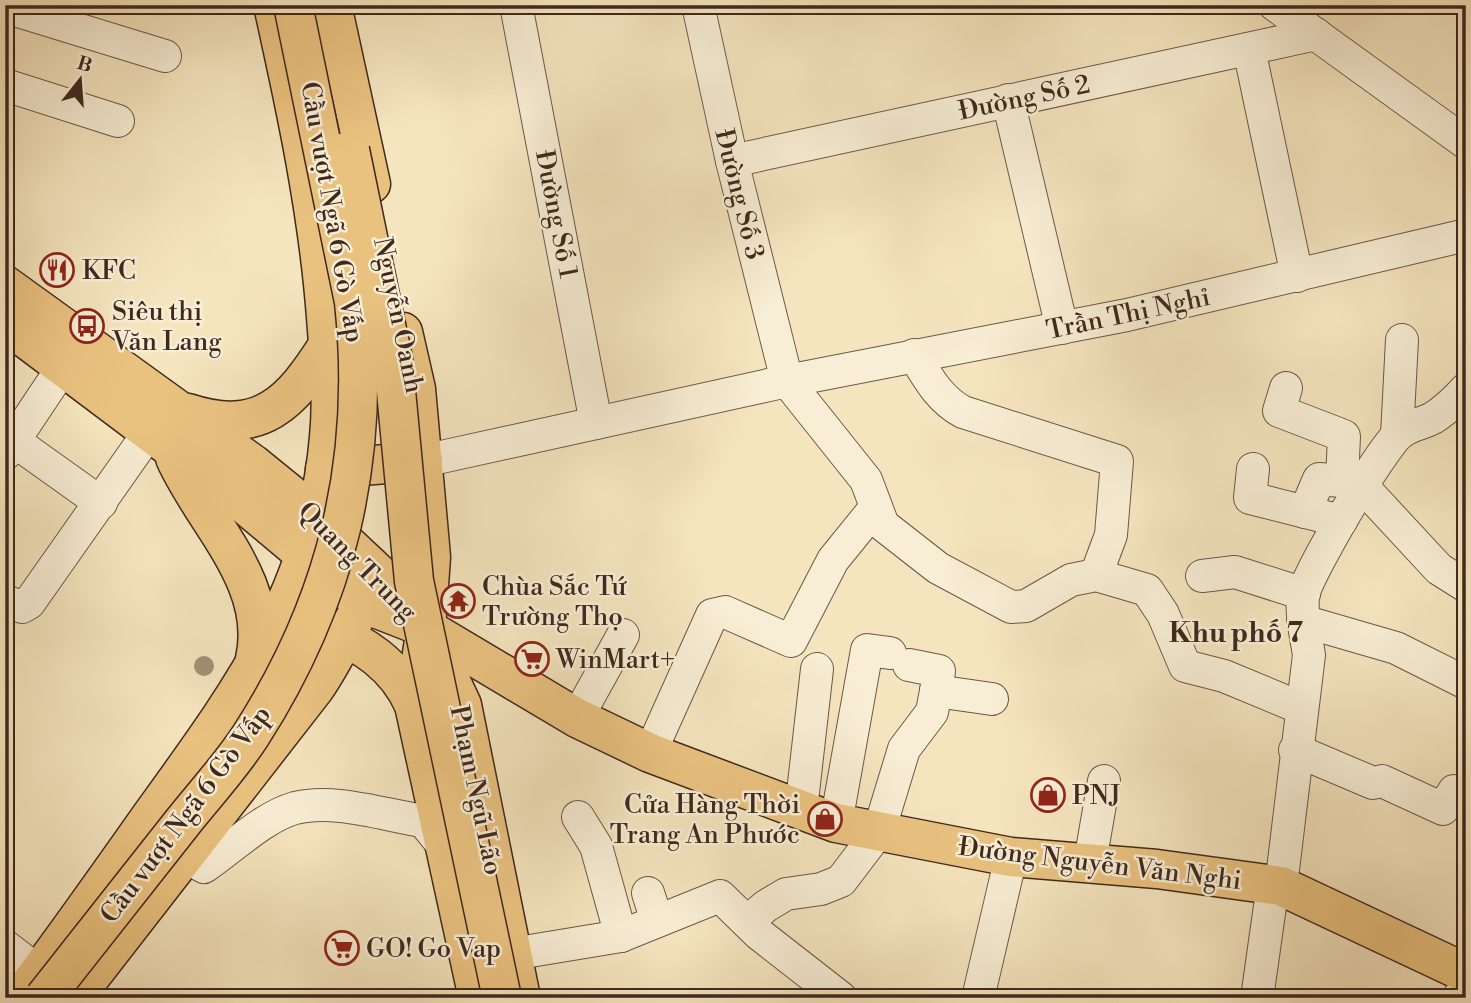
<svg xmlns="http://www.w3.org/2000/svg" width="1471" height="1003" font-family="'Libre Bodoni',serif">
<rect width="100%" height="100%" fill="#f5e5bf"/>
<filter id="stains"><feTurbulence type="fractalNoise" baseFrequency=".00286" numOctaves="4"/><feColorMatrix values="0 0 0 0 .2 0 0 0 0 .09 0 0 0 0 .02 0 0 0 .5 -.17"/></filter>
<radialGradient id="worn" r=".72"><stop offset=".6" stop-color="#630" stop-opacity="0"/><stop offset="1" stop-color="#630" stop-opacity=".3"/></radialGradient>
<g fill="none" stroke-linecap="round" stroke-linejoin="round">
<g stroke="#6c5747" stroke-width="34">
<g id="minor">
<polyline points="516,5 596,423"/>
<polyline points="698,5 732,161 787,381 866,480 883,525 938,568 1011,607 1026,606 1071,580 1096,575 1147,590 1163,614 1185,666 1224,676 1301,708"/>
<polyline points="1275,5 1466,143"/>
<polyline points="5,7 165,56"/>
<polyline points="1249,49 1297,276"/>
<polyline points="5,85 118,121"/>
<polyline points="1008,100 1062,328"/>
<polyline points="732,161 1316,34"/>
<path d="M914 355C928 378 939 399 963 412L1117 461 1111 535 1096 575"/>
<polyline points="1286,388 1279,411 1344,436 1342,481 1362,486 1439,569 1466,586"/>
<polyline points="1397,435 1402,340"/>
<polyline points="14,441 101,503"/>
<polyline points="5,454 63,367"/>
<polyline points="423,461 787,381 1127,315 1466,235"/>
<polyline points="1253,469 1250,498 1341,521"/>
<polyline points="1305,512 1319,479 1342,481"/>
<polyline points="1202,576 1235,572 1304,594"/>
<polyline points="5,601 22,607 29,603 150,431"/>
<polyline points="1303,621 1396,648 1466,683"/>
<polyline points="909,665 939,671 936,691"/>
<polyline points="577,718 623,635"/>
<polyline points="1295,750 1373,783 1382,781 1443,809 1454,791 1466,798"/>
<polyline points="650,753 712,615 725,612 791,641 833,560 876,507"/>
<polyline points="801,810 817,669"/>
<polyline points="578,817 596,846 621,936"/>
<polyline points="836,823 867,650 890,653"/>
<path d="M184 856 204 867C231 849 263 817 295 808 334 798 384 815 423 821L445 848"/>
<polyline points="1090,862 1104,781"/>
<path d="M1281 886 1309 655C1306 636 1301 615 1303 596 1307 574 1382 447 1400 433 1410 425 1422 424 1433 418 1446 410 1456 400 1466 389"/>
<polyline points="648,893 657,921"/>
<polyline points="747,922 766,906 786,894 821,889 841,881 879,831 904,749 932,712 936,691 992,699"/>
<polyline points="5,946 39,972"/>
<polyline points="512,954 621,936 720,896 759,934 841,998"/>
<polyline points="978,998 1011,857"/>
<polyline points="1257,998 1273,885"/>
<polyline points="1458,998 1466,989"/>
</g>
</g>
<g stroke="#3e281f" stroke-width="41">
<g id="major">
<polyline points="332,5 371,184"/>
<polyline points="5,285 253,464 317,516 381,576 426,628 462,705 521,998"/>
<polyline points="5,323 231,493 362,603 426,628 577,718 650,753 836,823 1011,857 1157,869 1281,886 1466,973"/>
<polyline points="403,332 416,389 431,557 426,628 414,705 478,998"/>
<path d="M188 413C261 437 292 402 328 345"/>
<path d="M175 458C204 523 272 582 255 659"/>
<polyline points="325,469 423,461"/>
<path d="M323 627C363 644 396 664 414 705"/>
<path d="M20 998C65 938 108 877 151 816 239 694 316 593 329 437 333 397 329 357 326 317 318 211 296 109 273 5"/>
<path d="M74 998 315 688C339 654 353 615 377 582"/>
</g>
</g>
<use href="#minor" stroke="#f8eed5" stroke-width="32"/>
<use href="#major" stroke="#eac280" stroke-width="38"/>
<g stroke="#3e281f" stroke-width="41" stroke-linecap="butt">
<g id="major-bridge">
<polyline points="350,150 393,359 414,581 502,998"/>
<path d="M44 998C90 939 136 881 182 823 205 794 231 766 251 735 337 601 371 460 354 302L293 5"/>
</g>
</g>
<use href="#major-bridge" stroke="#eac280" stroke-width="38"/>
</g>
<circle fill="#a29276" cx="204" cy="666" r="10"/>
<defs>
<g id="restaurant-ring" transform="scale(1.75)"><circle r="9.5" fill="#f8eed5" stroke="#8f2418" stroke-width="1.5"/><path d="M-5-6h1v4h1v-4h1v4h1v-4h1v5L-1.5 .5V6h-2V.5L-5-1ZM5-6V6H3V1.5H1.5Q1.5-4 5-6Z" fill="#8f2418"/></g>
<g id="bus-ring" transform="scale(1.75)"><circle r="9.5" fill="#f8eed5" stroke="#8f2418" stroke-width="1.5"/><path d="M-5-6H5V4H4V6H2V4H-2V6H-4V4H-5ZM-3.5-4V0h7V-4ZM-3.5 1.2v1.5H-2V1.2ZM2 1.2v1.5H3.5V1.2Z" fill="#8f2418"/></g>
<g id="temple-ring" transform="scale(1.75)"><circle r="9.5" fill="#f8eed5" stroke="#8f2418" stroke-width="1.5"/><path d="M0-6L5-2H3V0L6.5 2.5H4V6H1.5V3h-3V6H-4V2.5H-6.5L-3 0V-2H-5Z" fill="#8f2418"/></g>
<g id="supermarket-ring" transform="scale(1.75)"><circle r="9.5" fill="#f8eed5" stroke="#8f2418" stroke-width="1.5"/><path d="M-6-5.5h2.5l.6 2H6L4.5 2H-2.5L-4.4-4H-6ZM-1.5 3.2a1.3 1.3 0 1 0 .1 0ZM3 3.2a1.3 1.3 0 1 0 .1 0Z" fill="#8f2418"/></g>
<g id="shop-ring" transform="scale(1.75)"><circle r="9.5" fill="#f8eed5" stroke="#8f2418" stroke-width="1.5"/><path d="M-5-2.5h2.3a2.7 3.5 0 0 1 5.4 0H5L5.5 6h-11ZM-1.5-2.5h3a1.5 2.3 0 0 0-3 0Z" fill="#8f2418"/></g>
</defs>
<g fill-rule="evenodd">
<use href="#restaurant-ring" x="57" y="270"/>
<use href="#bus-ring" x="87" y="326"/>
<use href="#temple-ring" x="458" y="601"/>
<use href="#supermarket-ring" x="532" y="659"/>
<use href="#shop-ring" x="1048" y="795"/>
<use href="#shop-ring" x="825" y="819"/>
<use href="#supermarket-ring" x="342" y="948"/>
</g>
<g text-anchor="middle" stroke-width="5" stroke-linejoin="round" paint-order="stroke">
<g font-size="26" fill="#3e281f" stroke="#f8eed5">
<text transform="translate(1024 97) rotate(-12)" y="9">Đường Số 2</text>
<text transform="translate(740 194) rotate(76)" y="9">Đường Số 3</text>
<text transform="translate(333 212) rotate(80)" y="9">Cầu vượt Ngã 6 Gò Vấp</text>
<text transform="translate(557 214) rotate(79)" y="9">Đường Số 1</text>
<text transform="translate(1128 313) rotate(-12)" y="9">Trần Thị Nghỉ</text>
<text transform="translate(399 315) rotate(78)" y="9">Nguyễn Oanh</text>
<text transform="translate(358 561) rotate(45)" y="9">Quang Trung</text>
<text transform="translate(477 790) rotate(78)" y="9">Phạm Ngũ Lão</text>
<text transform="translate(185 814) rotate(-53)" y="9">Cầu vượt Ngã 6 Gò Vấp</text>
<text transform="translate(1100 863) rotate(7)" y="9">Đường Nguyễn Văn Nghi</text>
</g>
<g font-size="26" fill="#3e281f" stroke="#f8eed5" text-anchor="start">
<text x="82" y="279">KFC</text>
<text x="112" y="320">Siêu thị<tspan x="112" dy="30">Văn Lang</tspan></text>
<text x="482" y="595">Chùa Sắc Tứ<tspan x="482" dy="30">Trường Thọ</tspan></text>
<text x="556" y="668">WinMart+</text>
<text x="1072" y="804">PNJ</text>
<text x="800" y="813" text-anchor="end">Cửa Hàng Thời<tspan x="800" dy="30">Trang An Phước</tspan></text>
<text x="366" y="957">GO! Go Vap</text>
</g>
<g font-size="28" font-weight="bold" fill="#3e281f" stroke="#f8eed5">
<text x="1236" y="642">Khu phố 7</text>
</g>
</g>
<rect width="1471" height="1003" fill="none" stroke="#f5e5bf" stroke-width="28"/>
<rect x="7" y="7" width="1457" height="989" fill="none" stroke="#3e281f" stroke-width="3.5"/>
<rect x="14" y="14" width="1443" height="975" fill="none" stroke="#3e281f" stroke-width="2"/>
<g transform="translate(80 80) rotate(17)" stroke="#f8eed5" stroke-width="5" paint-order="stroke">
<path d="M0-5L12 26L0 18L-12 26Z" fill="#3e281f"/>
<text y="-10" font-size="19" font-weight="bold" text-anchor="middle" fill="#3e281f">B</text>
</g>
<rect width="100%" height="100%" filter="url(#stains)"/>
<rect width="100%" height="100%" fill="url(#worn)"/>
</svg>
